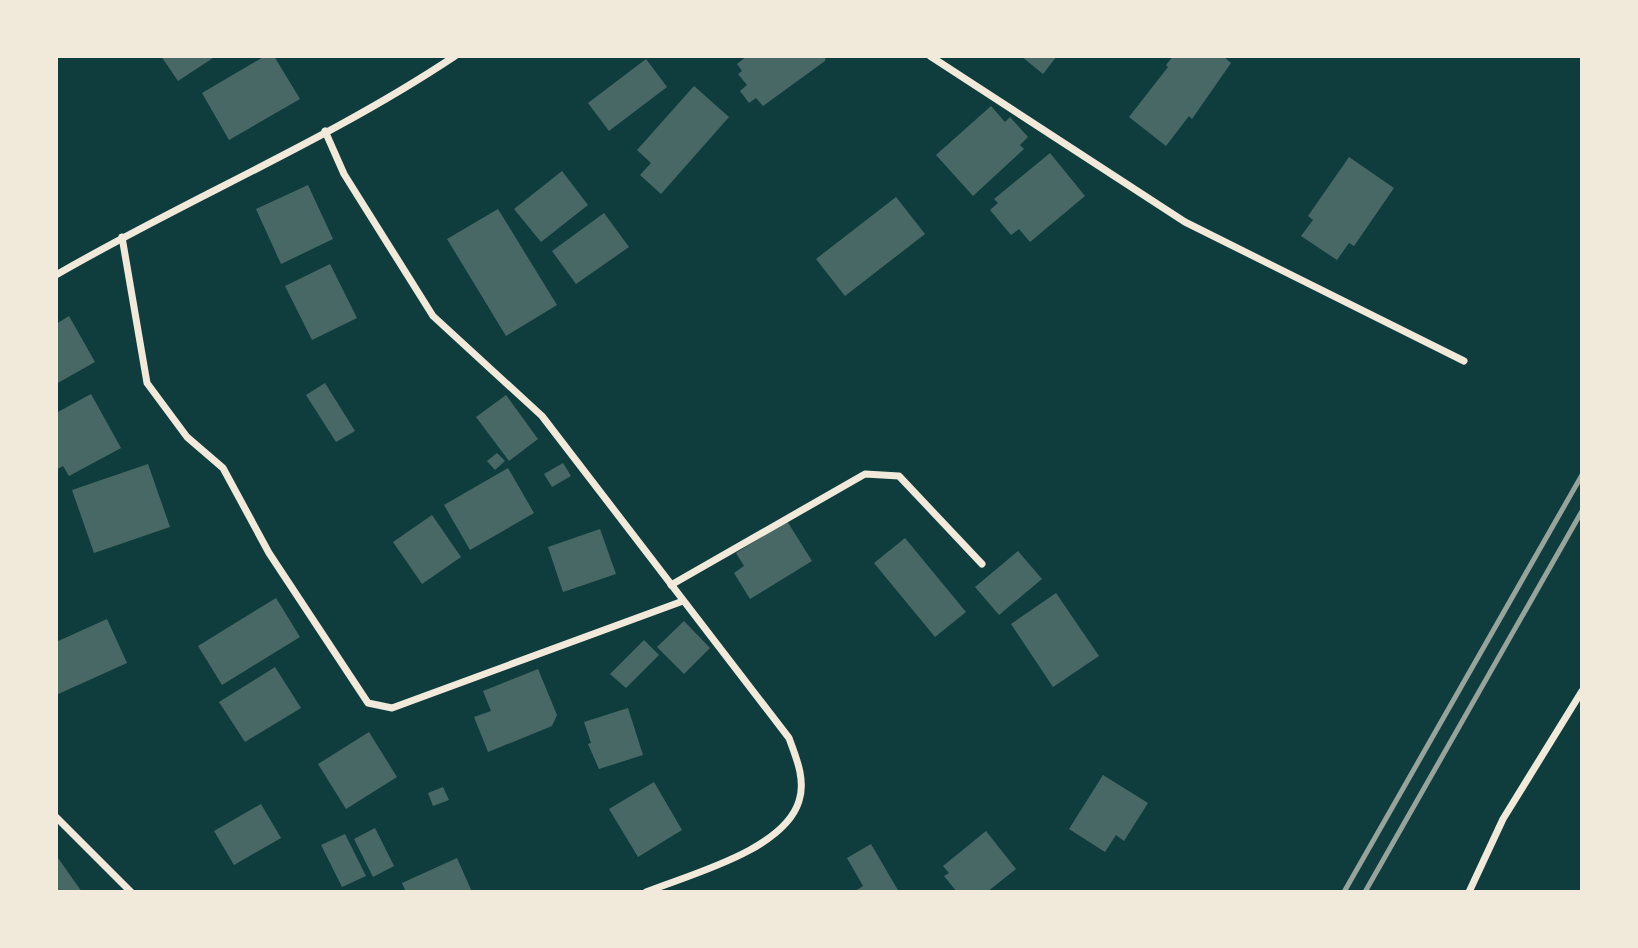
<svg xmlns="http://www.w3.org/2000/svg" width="1638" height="948" font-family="'Varela Round',sans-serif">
<rect width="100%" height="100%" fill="#0f3d3e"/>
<g fill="#486865">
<polygon points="161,56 216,56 178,81"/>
<polygon points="265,56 274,56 300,99 229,140 202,93"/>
<polygon points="747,56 826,56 825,61 763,106 756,98 749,103 740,91 747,85 738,74 742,71 737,64"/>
<polygon points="1021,56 1057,56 1043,74"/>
<polygon points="1173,56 1223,56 1231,63 1192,119 1189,116 1166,146 1129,117 1168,67 1166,65"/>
<polygon points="646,59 667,87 609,131 588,103"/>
<polygon points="694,86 729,117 661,194 640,175 651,163 637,150"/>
<polygon points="991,106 1005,122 1010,117 1028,137 1020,145 1024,149 973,196 936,155"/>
<polygon points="1050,153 1085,196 1030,242 1019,229 1011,235 990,210 998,203 994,199"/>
<polygon points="1349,157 1394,188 1354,246 1349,243 1337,260 1301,236 1313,220 1308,216"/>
<polygon points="562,171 588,205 541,242 514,209"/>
<polygon points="308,185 333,239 281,264 256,209"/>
<polygon points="896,197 925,234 845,296 816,259"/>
<polygon points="498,209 557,305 506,336 447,239"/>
<polygon points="604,213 629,247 576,284 552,251"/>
<polygon points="330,264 357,318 312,340 285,286"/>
<polygon points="69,316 95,362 56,384 56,324"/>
<polygon points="325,383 355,431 336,442 306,395"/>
<polygon points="91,394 121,448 69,476 63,466 56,470 56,413"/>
<polygon points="506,395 538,439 509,461 476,417"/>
<polygon points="497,453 505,461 495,470 487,461"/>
<polygon points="563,463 571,476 552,487 544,474"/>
<polygon points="148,464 170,527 94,553 72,490"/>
<polygon points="508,468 534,513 470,550 444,505"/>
<polygon points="432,515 461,557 422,584 393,542"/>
<polygon points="787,521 812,561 750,599 734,573 744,566 736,553"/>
<polygon points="600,529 616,574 563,592 548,547"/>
<polygon points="905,538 966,612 935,637 874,563"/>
<polygon points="1018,551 1042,579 999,615 975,587"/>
<polygon points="1056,593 1099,656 1053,687 1011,624"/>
<polygon points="276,598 300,637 222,685 198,646"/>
<polygon points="107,619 127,663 56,695 56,642"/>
<polygon points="684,621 710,648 684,674 657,647"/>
<polygon points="644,640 659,655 626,688 610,674"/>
<polygon points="275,667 301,708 245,742 219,702"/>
<polygon points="538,669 557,715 552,726 488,752 474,717 491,711 483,691"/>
<polygon points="628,708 643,755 599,769 588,744 591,743 584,722"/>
<polygon points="369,732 397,777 346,809 318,764"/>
<polygon points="1103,775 1148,803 1124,841 1116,835 1105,852 1069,829"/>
<polygon points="654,782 682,830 638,857 609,809"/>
<polygon points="443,787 449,800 433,806 428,793"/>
<polygon points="261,804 281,838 234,865 214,831"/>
<polygon points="375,828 394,866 373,877 354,839"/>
<polygon points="986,831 1016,869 987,892 957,892 944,876 949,873 943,866"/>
<polygon points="345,834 366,876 342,887 321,845"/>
<polygon points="871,844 899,892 857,890 863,886 847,858"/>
<polygon points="58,858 82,892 56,892"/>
<polygon points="457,858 472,892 406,892 402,883"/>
</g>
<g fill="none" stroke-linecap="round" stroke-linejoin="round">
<g stroke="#f1e9da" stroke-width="7">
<polyline points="930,56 1185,222 1464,361"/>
<path d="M325 131 344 174 433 316 542 416 789 738C796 757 806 780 799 801 784 850 691 874 646 892"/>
<polyline points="122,237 147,383 187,437 223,468 269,553 368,703 392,708 683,601"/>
<path d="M56 275C187 199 329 140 455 56"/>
<polyline points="671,585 865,474 899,476 982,564"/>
<polyline points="56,817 131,892"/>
<polyline points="1469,892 1503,819 1582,691"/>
</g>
<g stroke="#97a49c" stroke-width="5">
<polyline points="1344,892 1582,475"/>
<polyline points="1365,892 1582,511"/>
</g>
</g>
<rect width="1638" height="948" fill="none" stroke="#f1e9da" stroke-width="116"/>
</svg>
